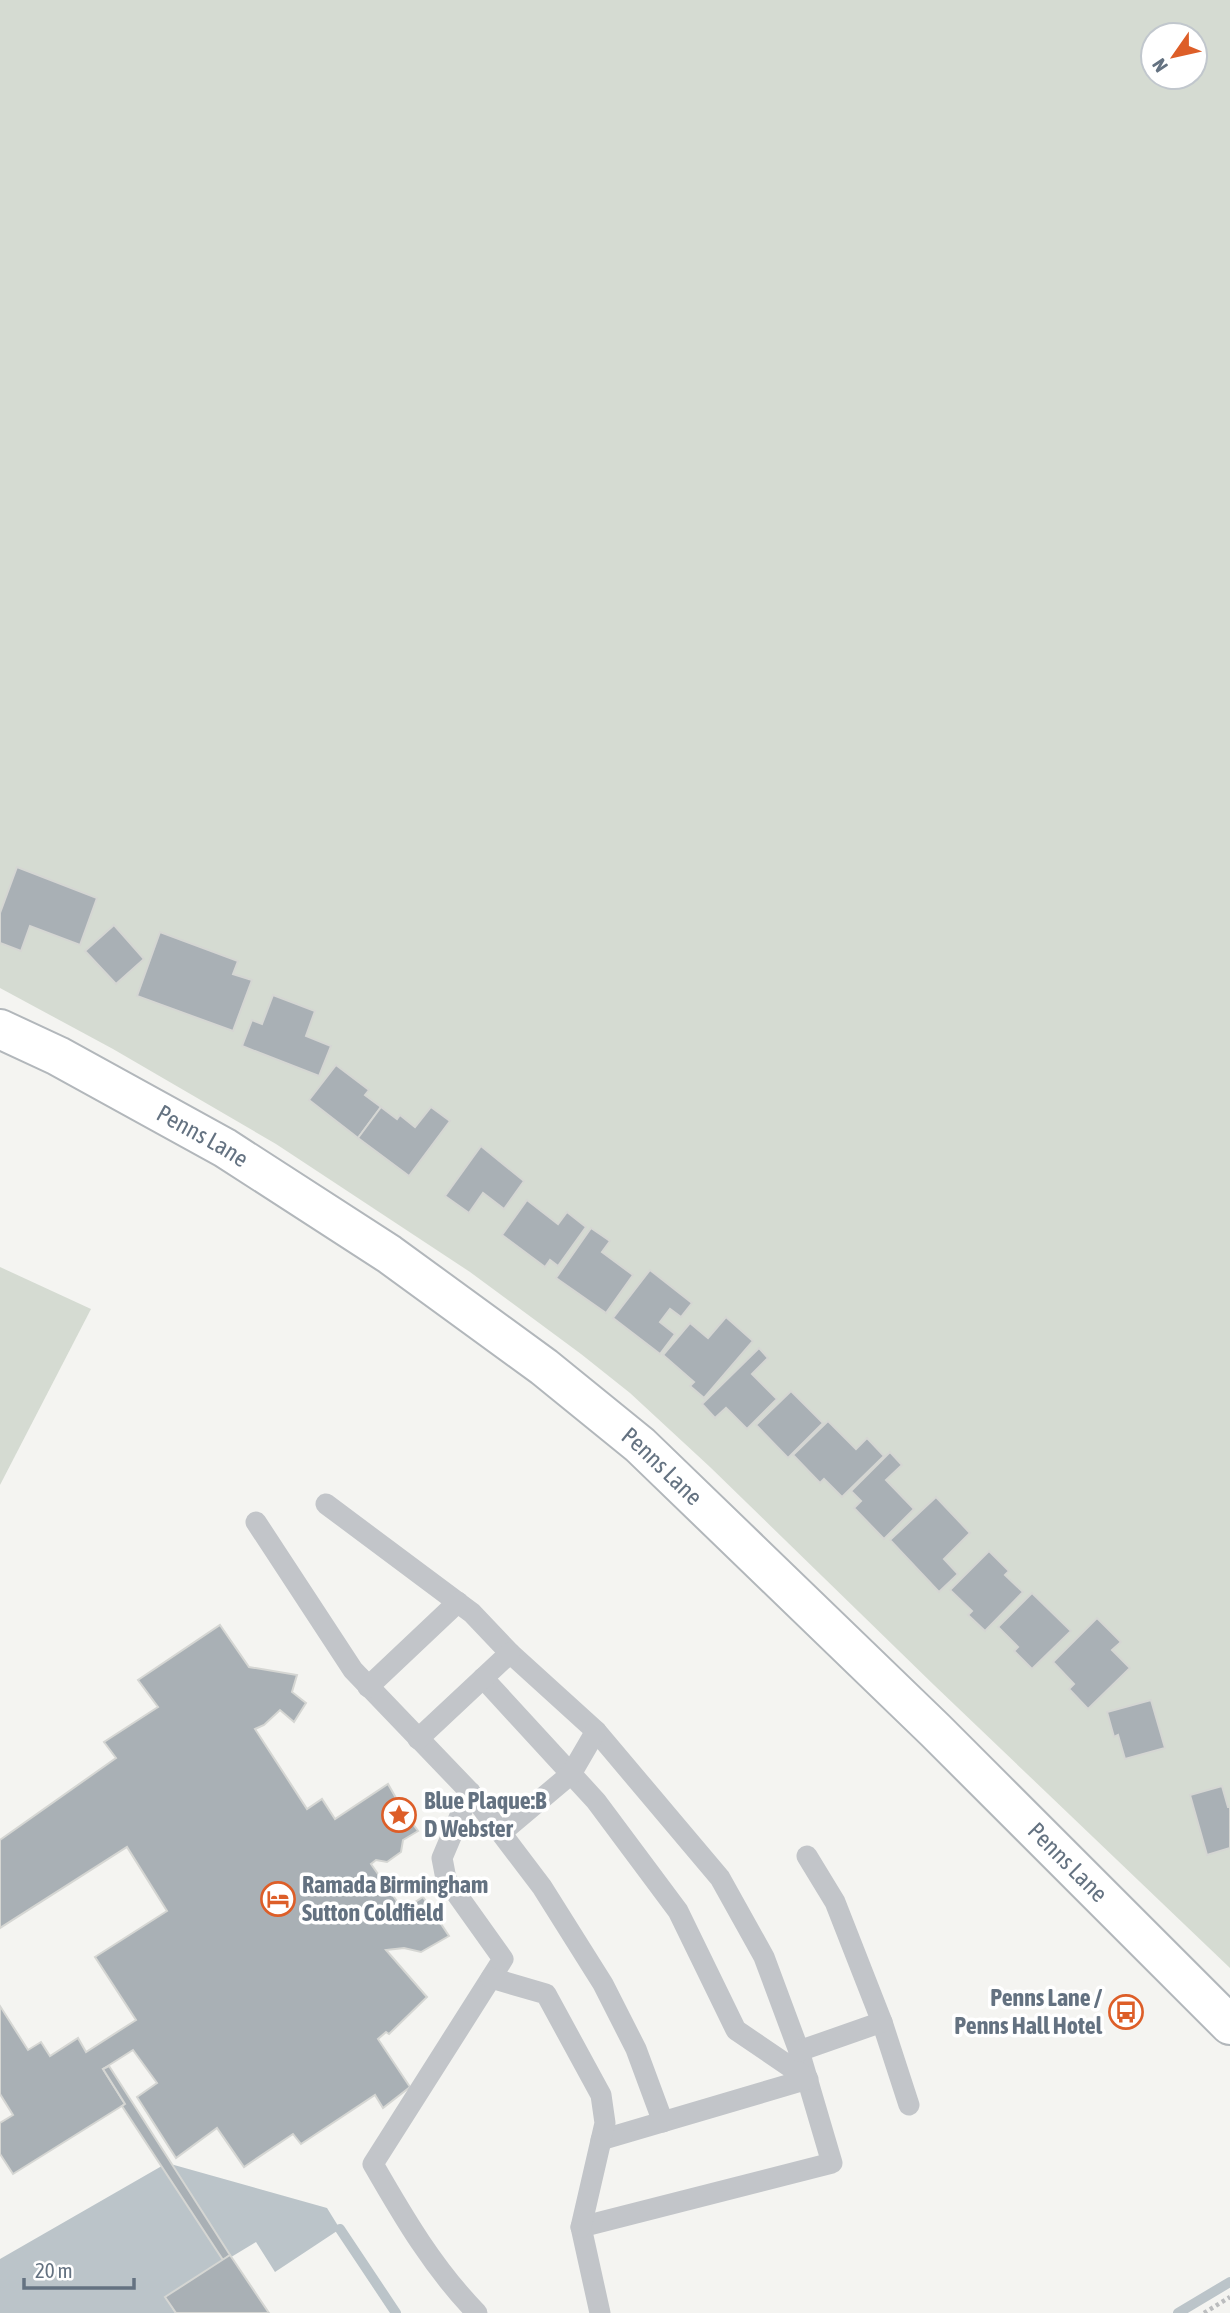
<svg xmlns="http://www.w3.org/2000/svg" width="1230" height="2313" font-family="'Asap Condensed',sans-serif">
<rect width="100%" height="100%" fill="#f4f4f1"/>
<g fill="#d5dbd2" fill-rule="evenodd">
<path d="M0 0H1230V1968L934 1685 710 1467 630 1393 581 1354 470 1272 276 1144 113 1049 0 988ZM1153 35H1195V77H1153Z"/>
<polygon points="0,1267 91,1309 0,1485"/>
</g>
<polygon fill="#bbc4c9" points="167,2163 327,2208 340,2229 275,2272 256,2242 165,2297 175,2313 0,2313 0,2259"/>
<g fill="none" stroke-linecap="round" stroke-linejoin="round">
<g stroke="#bbc4c9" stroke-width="10">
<polyline points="340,2229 396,2313"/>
<polyline points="1178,2313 1230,2282"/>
</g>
</g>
<g fill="#a9b0b5" stroke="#d5d6d3" stroke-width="2">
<polygon points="17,867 97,898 80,945 30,926 21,951 0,943 0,913"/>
<polygon points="114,925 144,959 116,984 85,951"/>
<polygon points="160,932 238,961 233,974 252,980 233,1031 137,996"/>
<polygon points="273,995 315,1011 306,1036 331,1046 319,1076 242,1046 252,1020 262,1024"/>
<polygon points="336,1065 369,1090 365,1095 381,1107 358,1138 309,1100"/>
<polygon points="381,1107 397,1119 400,1115 415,1127 431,1107 450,1121 409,1176 358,1138"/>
<polygon points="481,1146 524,1181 504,1209 483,1193 469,1213 445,1196"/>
<polygon points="527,1200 558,1224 567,1212 586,1227 558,1266 550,1260 545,1267 502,1235"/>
<polygon points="591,1228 610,1241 602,1252 633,1275 606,1313 556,1278"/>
<polygon points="650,1270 692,1303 681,1317 670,1309 660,1322 675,1334 660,1354 613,1318"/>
<polygon points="726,1317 753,1341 704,1398 690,1386 694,1382 663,1355 690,1323 708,1338"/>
<polygon points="759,1348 768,1358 752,1374 777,1399 747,1429 726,1408 715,1418 702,1404"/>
<polygon points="791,1391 823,1423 788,1458 756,1425"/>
<polygon points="828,1421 856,1449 867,1438 884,1456 842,1497 824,1479 820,1483 793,1455"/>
<polygon points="890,1452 902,1465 886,1480 914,1509 884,1539 854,1508 861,1501 851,1491"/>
<polygon points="936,1497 970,1533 944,1559 958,1574 939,1592 890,1540"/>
<polygon points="989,1551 1009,1571 1005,1575 1023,1592 985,1631 968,1615 972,1611 950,1590"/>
<polygon points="1032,1593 1071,1631 1032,1669 1014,1651 1018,1647 998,1627"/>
<polygon points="1097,1618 1121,1642 1112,1650 1130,1668 1088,1709 1069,1689 1074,1684 1053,1662"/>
<polygon points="220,1625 249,1667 297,1675 292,1692 306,1703 294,1722 280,1710 264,1725 255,1729 307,1809 322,1799 335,1819 388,1784 396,1798 406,1799 415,1813 413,1824 418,1831 403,1840 401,1852 387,1862 376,1860 371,1864 403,1910 423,1897 449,1936 421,1952 404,1948 386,1950 427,1997 389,2034 386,2032 378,2039 410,2087 383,2108 375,2095 301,2144 293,2134 244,2167 217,2128 176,2158 137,2097 157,2083 133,2050 103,2069 125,2104 13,2174 0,2154 0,2123 13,2115 0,2094 0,2006 28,2050 41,2042 50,2056 78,2038 86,2052 136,2020 95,1957 167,1911 127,1847 0,1928 0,1840 116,1758 104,1742 158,1707 138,1680"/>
<polygon points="1151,1700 1165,1748 1125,1759 1118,1735 1114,1737 1107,1712"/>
<polygon points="1222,1786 1228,1807 1230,1807 1230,1848 1207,1855 1190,1795"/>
<polygon points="109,2066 230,2255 223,2260 122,2106 125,2104 103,2069"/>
<polygon points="230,2255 269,2313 176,2313 165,2297"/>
</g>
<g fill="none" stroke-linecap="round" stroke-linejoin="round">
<g stroke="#b2b7bb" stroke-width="42">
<g id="secondary">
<path id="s1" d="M0 1029 58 1056 225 1148 389 1254 544 1367 640 1445 935 1730 1230 2025"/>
</g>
</g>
<polyline stroke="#babcbe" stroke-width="4.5" stroke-dasharray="3.5 3.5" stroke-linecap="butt" points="1204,2313 1230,2297"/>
<g stroke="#c2c5c9" stroke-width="21">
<polyline points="326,1504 472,1613 510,1653 596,1731 720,1878 764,1957 799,2051 832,2163 581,2227 600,2313"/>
<polyline points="256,1522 353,1670 470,1792 542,1887 603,1984 636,2049 663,2122"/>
<polyline points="483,1678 596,1801 678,1911 736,2030 808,2079 601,2140"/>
<polyline points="368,1687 458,1602"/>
<polyline points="418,1739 510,1653"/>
<path d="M470 1792 442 1858 446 1879 503 1959 373 2164C404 2218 434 2269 477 2313"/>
<polyline points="501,1833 571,1774 596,1731"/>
<polyline points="807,1856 835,1902 882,2022 909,2105"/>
<polyline points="491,1978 546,1994 601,2095 605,2123 581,2227"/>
<polyline points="799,2051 882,2022"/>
</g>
<use href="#secondary" stroke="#fff" stroke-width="38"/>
</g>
<defs>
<g id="sight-ring" transform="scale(1.75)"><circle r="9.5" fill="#fff" stroke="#dd5e28" stroke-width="1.5"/><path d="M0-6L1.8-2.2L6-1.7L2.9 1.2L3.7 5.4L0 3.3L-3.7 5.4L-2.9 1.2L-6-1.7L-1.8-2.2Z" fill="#dd5e28"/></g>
<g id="hotel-ring" transform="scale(1.75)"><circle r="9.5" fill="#fff" stroke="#dd5e28" stroke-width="1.5"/><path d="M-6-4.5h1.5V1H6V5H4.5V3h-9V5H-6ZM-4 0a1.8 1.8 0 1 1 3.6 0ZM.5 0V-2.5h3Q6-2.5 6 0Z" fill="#dd5e28"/></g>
<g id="bus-ring" transform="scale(1.75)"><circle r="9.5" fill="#fff" stroke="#dd5e28" stroke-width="1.5"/><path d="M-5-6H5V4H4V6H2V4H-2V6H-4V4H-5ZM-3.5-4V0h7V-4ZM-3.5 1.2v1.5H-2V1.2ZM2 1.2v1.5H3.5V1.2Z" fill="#dd5e28"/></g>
</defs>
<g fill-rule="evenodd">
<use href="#sight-ring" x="399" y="1815"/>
<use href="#hotel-ring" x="278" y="1899"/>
<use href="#bus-ring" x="1126" y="2012"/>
</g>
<g text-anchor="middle" stroke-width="7" stroke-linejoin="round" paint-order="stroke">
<g font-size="24" fill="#647281" stroke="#fff">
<text dy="8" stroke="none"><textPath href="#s1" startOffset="229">Penns Lane</textPath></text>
<text dy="8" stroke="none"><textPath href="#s1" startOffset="796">Penns Lane</textPath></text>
<text dy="8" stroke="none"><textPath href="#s1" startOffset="1363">Penns Lane</textPath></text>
</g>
<g font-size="24" font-weight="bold" fill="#647281" stroke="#fff" text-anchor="start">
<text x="424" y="1809">Blue Plaque:B<tspan x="424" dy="28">D Webster</tspan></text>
<text x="302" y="1893">Ramada Birmingham<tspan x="302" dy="28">Sutton Coldfield</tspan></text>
<text x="1102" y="2006" text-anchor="end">Penns Lane /<tspan x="1102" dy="28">Penns Hall Hotel</tspan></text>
</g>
</g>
<g transform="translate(1174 56) rotate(236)"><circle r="33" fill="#ffffff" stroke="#c1c7cd" stroke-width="2"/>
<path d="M0-5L12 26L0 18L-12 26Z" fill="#dd5e28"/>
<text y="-10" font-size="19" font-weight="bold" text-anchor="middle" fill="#647281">N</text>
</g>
<path d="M24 2278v10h110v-10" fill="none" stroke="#647281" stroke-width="3.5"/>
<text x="35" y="2278" font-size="21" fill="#647281" stroke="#ffffff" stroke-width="5" paint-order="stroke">20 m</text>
</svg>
